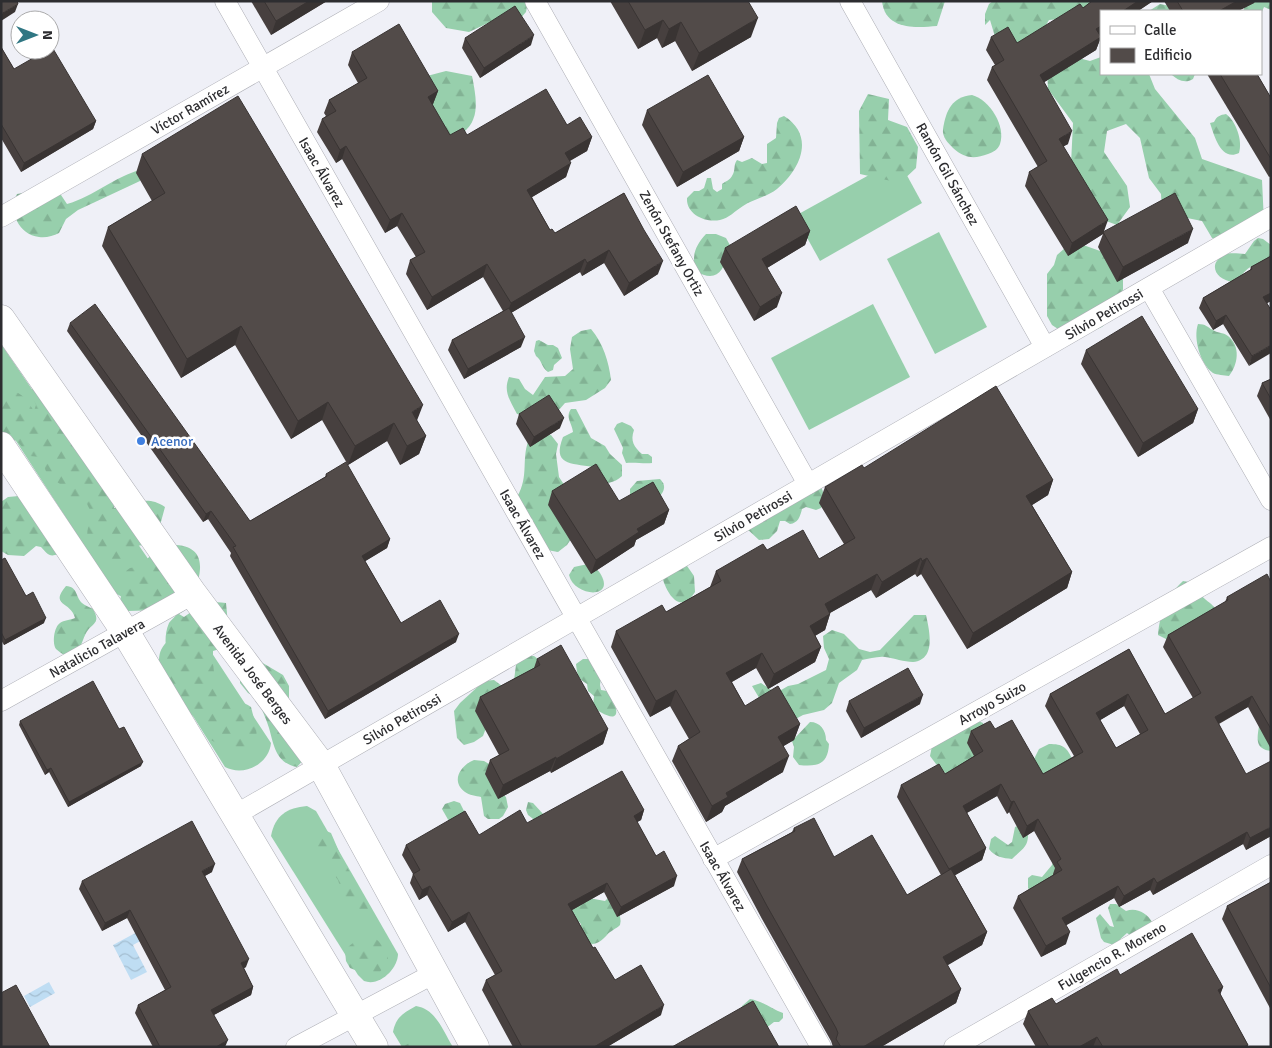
<svg xmlns="http://www.w3.org/2000/svg" width="1272" height="1048" font-family="Signika,sans-serif">
<defs>
<pattern id="forest-firs" width="22" height="20" patternUnits="userSpaceOnUse" patternTransform="scale(1.25)"><rect width="22" height="20" fill="#97cfac"/><path d="M5 1l3.5 6h-7zM16 11l3.5 6h-7z" fill="#82b294"/></pattern>
<pattern id="water-waves" width="16" height="10" patternUnits="userSpaceOnUse" patternTransform="scale(1.25)"><rect width="16" height="10" fill="#bfddf3"/><path d="M0 5q4-4 8 0t8 0" fill="none" stroke="#a4bed1"/></pattern>
</defs>
<rect width="100%" height="100%" fill="#eff0f7"/>
<g fill="#97cfac">
<polygon points="898,159 922,203 820,261 795,216"/>
<polygon points="939,232 987,327 935,354 887,259"/>
<polygon points="873,304 910,377 809,430 771,358"/>
<polygon points="1,344 155,569 124,598 115,593 1,418"/>
<path d="M179 633 202 638 271 743C269 764 244 777 225 767L159 662C159 646 167 641 179 633Z"/>
<path d="M307 806 316 811 398 954C398 968 380 987 364 981 362 979 360 977 358 975L271 836C275 815 287 808 307 806Z"/>
<path d="M416 1006C436 1009 443 1031 453 1047H402L393 1032C396 1017 403 1013 416 1006Z"/>
</g>
<g fill="url(#forest-firs)">
<polygon points="432,1 528,1 526,12 518,21 488,23 469,32 446,28 432,12"/>
<path d="M882 1H945L937 26C915 28 885 30 882 1Z"/>
<polygon points="993,1 1111,1 1101,11 1072,18 1049,20 1038,38 1018,45 996,40 990,20 985,25 985,14 989,4"/>
<polygon points="1244,1 1271,1 1271,10 1264,7 1261,14 1261,11 1244,11"/>
<polygon points="1160,4 1170,6 1173,11 1149,11"/>
<polygon points="1052,51 1090,61 1101,57 1101,74 1149,74 1155,89 1195,138 1202,159 1262,180 1264,222 1252,240 1231,247 1212,238 1202,221 1162,213 1161,194 1149,178 1140,138 1126,124 1107,131 1104,152 1127,186 1130,207 1117,225 1098,218 1071,164 1073,123 1048,89 1047,71"/>
<path d="M446 71 472 76C478 106 481 128 448 141L420 85 427 76Z"/>
<path d="M1171 74H1195L1193 79C1185 84 1177 80 1171 74Z"/>
<polygon points="868,94 889,99 888,120 907,127 918,147 916,168 900,183 860,174 859,111"/>
<path d="M972 95C990 100 1006 126 1000 144 998 150 993 152 988 154 975 159 965 159 953 148 948 143 942 137 943 129 946 110 952 97 972 95Z"/>
<path d="M1226 114C1236 121 1243 141 1239 153 1221 162 1214 135 1210 123L1214 122C1217 116 1220 115 1226 114Z"/>
<path d="M784 116C816 136 800 170 777 189 767 197 753 199 743 206 735 211 729 218 720 220 705 223 686 214 687 198L694 191H699L704 188 707 178H711L713 189 717 192 722 189V184C726 181 730 180 732 176 736 170 733 165 737 160L742 162 752 158 762 164 767 163V144L776 138 777 123 779 118Z"/>
<path d="M143 169 140 181 78 210 66 219 59 233C53 236 46 238 39 237 19 235 8 211 17 194L23 193 37 186 61 195 67 204C95 196 113 177 143 169Z"/>
<path d="M706 234H716L726 238 731 247C724 267 720 285 695 271 692 255 695 246 706 234Z"/>
<path d="M1258 238 1263 239 1271 245V257L1263 264C1245 265 1247 273 1233 282 1216 280 1207 264 1224 255 1230 252 1239 254 1245 254L1254 241Z"/>
<polygon points="1074,246 1086,246 1117,257 1123,278 1123,289 1119,310 1102,327 1093,331 1061,331 1052,325 1047,316 1047,274 1054,265 1057,255 1065,248"/>
<path d="M1198 324C1206 324 1207 327 1213 330 1217 333 1223 332 1228 336 1241 346 1238 365 1229 376 1224 375 1217 375 1213 373 1200 364 1193 338 1198 324Z"/>
<path d="M591 329C603 343 609 362 611 380L605 388 586 400 565 403 558 411 527 415 517 414C510 400 503 392 509 377L519 379 525 389 533 395 545 377 565 376 573 369 570 349 572 337 581 331Z"/>
<path d="M539 340 548 345H553L558 348 562 358 554 365 553 370 548 372C541 367 542 360 536 356L534 351 536 341Z"/>
<path d="M32 385 112 486 114 508C135 505 145 494 165 507L156 540 145 545 135 546 128 553 127 564 120 571 109 568 103 559 93 556C83 542 88 528 91 512L87 504 76 503 66 497V488L48 476 40 457 30 456 17 441 1 436V394C20 387 25 398 34 411L36 405 32 396Z"/>
<path d="M571 409H576L591 438 605 446 610 454 622 465V476C614 484 605 483 595 485L593 467C570 463 552 465 563 437L573 432C572 423 565 417 571 409Z"/>
<path d="M622 422 631 426 634 430C630 441 634 447 642 454H648L652 457V463C644 464 635 462 626 463L622 453 623 448 614 429 617 424Z"/>
<path d="M551 435 558 444 556 454 559 477 565 486 573 536 567 545 558 552 547 550 517 497C530 475 520 458 530 437Z"/>
<path d="M660 479C668 487 663 493 656 500L630 495V489L637 481Z"/>
<path d="M819 483C824 492 826 499 821 508L816 510 806 507 802 509C800 517 798 523 790 524L785 521H780L777 531 769 539 759 540 745 527Z"/>
<path d="M19 496 58 554C49 558 47 553 41 547L36 546 24 556 8 555 1 551V502L8 497Z"/>
<path d="M176 545C207 547 202 572 194 593 190 603 188 610 179 614L184 617C200 606 206 600 226 603L228 624 244 639 256 659 283 675 289 686V708L305 758 297 767C276 763 274 746 269 728 266 718 261 708 257 698L248 693 240 683V673L223 648 213 651C213 663 213 684 223 693 227 696 244 702 251 707 256 727 262 739 247 755L237 754 209 739 200 720 183 710 167 686C172 666 160 643 169 623 171 620 175 617 177 614L161 610 128 611 120 601 126 571 130 568 141 566 150 556 163 548Z"/>
<path d="M685 563 694 576 695 592C680 616 666 593 662 576Z"/>
<path d="M588 564C594 567 596 568 600 573 617 600 574 597 569 575L574 567Z"/>
<path d="M1183 581 1194 583C1200 601 1211 599 1220 615L1176 644 1158 635C1160 613 1166 597 1183 581Z"/>
<path d="M66 586C78 587 75 596 82 603 84 605 89 607 93 609 100 622 95 622 88 630 84 635 82 644 79 650L66 656C63 654 59 652 56 649 52 643 54 627 60 623 64 620 70 620 75 618 71 601 49 606 66 586Z"/>
<path d="M914 615H926C929 629 937 660 913 662 904 662 894 658 885 657 878 656 869 659 862 660L857 670 839 683 832 703 824 710 803 715 792 721 764 706 752 686 761 683 776 693 788 686 798 684 826 670 829 659 824 648 823 636 832 630 844 634 859 649 870 652 880 650Z"/>
<polygon points="529,656 534,656 538,659 540,669 514,680 516,665 524,658"/>
<path d="M583 659H588C593 665 595 672 601 677L600 685 601 690 607 691C610 696 616 703 616 709 619 725 598 711 593 707L594 696 588 691 587 684C578 679 577 674 576 664Z"/>
<polygon points="494,680 502,686 483,736 474,742 464,745 457,738 454,711 460,703 484,681"/>
<polygon points="974,719 983,723 991,750 946,774 936,764 930,756 932,746"/>
<path d="M1271 719V751C1255 749 1257 739 1259 726Z"/>
<path d="M810 722C820 722 826 730 826 740L829 744C828 764 818 767 799 765L793 757 794 747 792 741Z"/>
<path d="M1049 744C1063 744 1067 747 1073 761L1044 780 1032 763 1039 749Z"/>
<path d="M474 760 484 761 489 764 502 794 506 797 508 807 503 816 499 819H488L484 816 481 797C476 796 469 795 465 792 450 781 461 765 474 760Z"/>
<polygon points="454,801 460,803 465,813 450,823 442,809 445,804"/>
<polygon points="528,802 533,803 544,815 537,822 528,815 526,810"/>
<path d="M1020 825 1028 831C1029 847 1023 848 1012 859 1003 858 995 857 989 849L991 839 995 836 1008 845 1012 842 1015 827Z"/>
<path d="M322 829 331 833 344 863 350 872 352 892C364 898 368 902 369 915L363 920 357 921 345 902 338 880 319 855 314 846V836Z"/>
<polygon points="1055,856 1056,874 1031,892 1028,888 1028,878 1032,875 1042,877 1052,865"/>
<path d="M609 897C614 906 623 915 620 925 616 929 610 931 607 935 600 942 596 946 586 943L581 937V924L578 921 572 920 565 910 589 898 605 901Z"/>
<path d="M1110 904H1116L1126 911C1136 907 1147 913 1152 922L1132 937 1127 933 1114 945 1104 942 1101 938 1096 918 1100 914 1110 926 1114 927 1108 908Z"/>
<polygon points="359,938 376,939 388,950 388,960 380,972 372,975 365,974 350,968 346,961 345,951 348,947"/>
<path d="M750 999C763 1001 771 1009 783 1013V1018L779 1022H774L761 1032 740 1011 742 1006Z"/>
<polygon points="412,1041 422,1041 427,1047 403,1047"/>
</g>
<g fill="url(#water-waves)">
<polygon points="167,916 171,924 133,945 147,972 131,980 113,945"/>
<polygon points="49,982 55,993 30,1007 24,996"/>
</g>
<g fill="none" stroke-linecap="round" stroke-linejoin="round">
<g stroke="#adaeb5" stroke-width="21">
<g id="minor">
<polyline points="225,1 821,1047"/>
<polyline points="535,1 808,484"/>
<polyline points="850,1 1045,347"/>
<polyline points="1,217 379,1"/>
<polyline points="1149,288 1271,500"/>
<polyline points="1,701 193,594"/>
<polyline points="235,815 1271,217"/>
<polyline points="713,859 1271,547"/>
<polyline points="296,1047 435,973"/>
<polyline points="954,1047 1271,865"/>
</g>
</g>
<g stroke="#adaeb5" stroke-width="29">
<g id="secondary">
<polyline points="1,319 193,594 321,765 475,1047"/>
<polyline points="1,446 126,633 374,1047"/>
</g>
</g>
<use href="#minor" stroke="#fff" stroke-width="20"/>
<use href="#secondary" stroke="#fff" stroke-width="28"/>
</g>
<g fill="#47403f" fill-rule="evenodd">
<polygon points="251,1 327,1 271,35"/>
<polygon points="610,1 748,1 751,37 692,71 675,41 662,48 657,38 638,49"/>
<polygon points="1092,1 1153,1 1138,11 1101,11 1101,37 1096,50 1044,82 1068,144 1063,146 1104,232 1188,243 1117,282 1098,247 1103,234 1068,256 1025,186 1029,172 1038,167 987,80 992,67 995,65 986,50 991,37 1017,43 1083,8"/>
<polygon points="1164,1 1255,1 1254,3 1238,11 1170,11"/>
<polygon points="465,38 531,45 480,78 462,48"/>
<polygon points="1,47 14,69 96,121 93,129 21,172 1,138"/>
<polygon points="352,52 438,91 433,104 432,105 450,135 467,135 567,125 592,137 587,151 570,161 566,177 532,197 550,230 555,233 624,193 658,274 624,296 604,263 582,276 580,272 511,313 521,347 464,379 448,350 452,340 503,311 483,277 427,310 406,274 410,260 416,257 397,226 385,233 342,159 336,163 317,132 322,119 326,116 324,113 329,100 358,83 348,65"/>
<polygon points="1207,74 1257,74 1271,98 1271,176 1269,177"/>
<polygon points="647,110 744,137 739,151 677,187 642,125"/>
<polygon points="142,154 417,421 426,436 419,454 400,465 387,441 348,465 322,420 291,439 235,345 181,378 102,246 108,227 152,201 136,173"/>
<polygon points="810,231 805,245 767,268 777,307 754,321 720,262 725,248"/>
<polygon points="1271,256 1271,301 1267,303 1271,310 1249,366 1223,324 1213,330 1199,308 1203,298 1250,270 1251,267"/>
<polygon points="70,323 250,521 325,477 326,474 390,539 387,548 365,561 401,623 456,642 325,719 230,556 231,553 208,519 203,522 67,331"/>
<polygon points="1086,350 1198,409 1193,423 1138,457 1081,364"/>
<polygon points="1271,379 1271,421 1257,396 1262,383"/>
<polygon points="519,414 560,428 530,447 516,424"/>
<polygon points="864,468 1053,480 1048,495 1032,505 1072,572 1067,588 967,649 921,574 917,577 915,574 876,598 871,590 830,613 830,614 825,630 815,636 821,647 815,662 768,689 756,668 732,682 745,706 800,724 794,740 783,746 783,772 725,806 722,812 706,822 672,761 678,746 689,739 670,706 650,717 611,647 616,631 666,612 710,587 716,571 767,550 819,559 844,544 819,503 825,487"/>
<polygon points="552,491 619,501 669,510 664,524 636,540 634,546 591,574 548,505"/>
<polygon points="1,560 26,596 44,623 4,645 1,640"/>
<path d="M1271 582V749L1248 707 1219 724 1271 836 1246 850 1243 844 1153 895 1150 890 1119 907 1114 898 1066 925V944L1041 957 1013 908 1018 896 1053 875V874L1055 868 1034 831 1023 838 1009 812 1007 814 997 796 967 813 986 848 982 860 955 875 987 932 982 945 947 965 961 989 956 1003 881 1047H833L831 1041 762 919 737 872 742 859 792 832 794 828 834 857 907 895 941 875 897 797 901 785 945 774 974 756 967 743 971 731 995 729 1043 774 1074 756 1045 706 1050 694 1129 649 1165 714 1193 698 1163 647 1168 635 1225 602 1227 597ZM1124 706 1140 734 1116 748 1100 720Z"/>
<polygon points="537,659 608,729 603,744 551,773 550,771 498,799 485,774 490,760 499,755 475,711 480,697 534,668"/>
<polygon points="849,701 920,704 861,738 846,711"/>
<polygon points="20,721 119,729 141,766 68,807 49,772 45,775 19,725"/>
<polygon points="644,810 641,820 637,822 656,856 674,886 617,917 604,892 572,910 593,948 615,980 661,1015 607,1047 513,1047 482,990 486,980 495,975 465,922 448,932 427,895 419,900 410,883 413,874 402,855 406,845 479,835 527,823"/>
<polygon points="212,872 205,876 246,967 244,968 253,987 251,995 214,1015 225,1047 153,1047 135,1013 138,1005 165,990 127,918 102,931 79,889 82,881"/>
<polygon points="1271,882 1271,1010 1222,919 1227,906"/>
<polygon points="1120,975 1223,987 1220,994 1248,1045 1247,1047 1036,1047 1023,1024 1028,1011 1056,1004"/>
</g>
<g fill="#393433">
<polygon points="309,1 327,1 271,35 276,21"/>
<polygon points="1138,1 1153,1 1138,11 1123,11"/>
<polygon points="1237,1 1255,1 1254,3 1238,11 1219,11"/>
<polygon points="18,4 15,12 1,21 1,14"/>
<polygon points="758,18 751,37 692,71 699,53"/>
<polygon points="663,20 657,38 638,49 645,30"/>
<polygon points="681,22 675,41 662,48 669,29"/>
<polygon points="1101,26 1101,36 1091,42 1096,29"/>
<polygon points="534,35 531,45 480,78 484,68"/>
<polygon points="1101,37 1096,50 1035,88 1040,75"/>
<polygon points="438,91 433,104 423,110 428,97"/>
<polygon points="96,121 93,129 21,172 24,163"/>
<polygon points="1072,131 1068,144 1054,152 1059,139"/>
<polygon points="592,137 587,151 560,166 565,153"/>
<polygon points="744,137 739,151 677,187 683,172"/>
<polygon points="346,146 342,159 336,163 340,150"/>
<polygon points="571,163 566,177 522,203 527,190"/>
<polygon points="402,213 397,226 385,233 390,220"/>
<polygon points="1108,220 1103,234 1068,256 1072,243"/>
<polygon points="1193,229 1188,243 1117,282 1123,267"/>
<polygon points="810,231 805,245 757,274 762,259"/>
<polygon points="609,250 604,263 582,276 587,263"/>
<polygon points="585,259 580,272 506,316 511,303"/>
<polygon points="663,261 658,274 624,296 629,283"/>
<polygon points="487,264 483,277 427,310 432,297"/>
<polygon points="782,293 777,307 754,321 760,307"/>
<polygon points="1271,293 1271,301 1260,307 1263,297"/>
<polygon points="1226,315 1223,324 1213,330 1216,321"/>
<polygon points="241,326 235,345 181,378 187,359"/>
<polygon points="525,337 521,347 464,379 468,369"/>
<polygon points="1271,345 1271,353 1249,366 1252,356"/>
<polygon points="328,402 322,420 291,439 298,421"/>
<polygon points="423,405 416,423 412,412"/>
<polygon points="1198,409 1193,423 1138,457 1143,443"/>
<polygon points="564,418 560,428 530,447 534,437"/>
<polygon points="394,423 387,441 348,465 355,446"/>
<polygon points="426,436 419,454 400,465 407,446"/>
<polygon points="1053,480 1048,495 1021,512 1026,496"/>
<polygon points="669,510 664,524 636,540 634,546 591,574 596,560 637,529"/>
<polygon points="211,511 208,519 203,522 206,514"/>
<polygon points="390,539 387,548 359,565 362,556"/>
<polygon points="921,558 915,574 876,598 882,582"/>
<polygon points="927,558 921,574 917,577 922,561"/>
<polygon points="1072,572 1067,588 967,649 973,633"/>
<polygon points="877,574 871,590 819,619 825,604"/>
<polygon points="830,614 825,630 804,642 810,626"/>
<polygon points="46,618 44,623 4,645 5,640"/>
<polygon points="459,634 456,642 325,719 328,711"/>
<polygon points="821,647 815,662 768,689 774,674"/>
<polygon points="762,653 756,668 721,688 726,673"/>
<polygon points="676,690 670,706 650,717 656,701"/>
<polygon points="1128,694 1124,706 1092,725 1096,713"/>
<polygon points="923,695 920,704 861,738 864,728"/>
<polygon points="1252,696 1248,707 1210,728 1215,717"/>
<polygon points="800,724 794,740 772,753 778,737"/>
<polygon points="608,729 603,744 551,773 556,759"/>
<polygon points="789,756 783,772 725,806 722,812 706,822 712,806 726,793"/>
<polygon points="556,757 550,771 498,799 503,785"/>
<polygon points="143,762 141,766 68,807 69,802"/>
<polygon points="51,768 49,772 45,775 47,770"/>
<polygon points="1001,784 997,796 959,817 963,806"/>
<polygon points="1014,801 1009,812 1007,814 1011,802"/>
<polygon points="644,810 641,820 630,826 634,816"/>
<polygon points="1038,819 1034,831 1023,838 1027,826"/>
<polygon points="1271,827 1271,836 1246,850 1250,838"/>
<polygon points="1247,832 1243,844 1153,895 1157,883"/>
<polygon points="986,848 982,860 945,881 949,869"/>
<polygon points="215,864 212,872 199,879 202,871"/>
<polygon points="677,876 674,886 617,917 621,907"/>
<polygon points="1154,878 1150,890 1119,907 1124,896"/>
<polygon points="607,883 604,892 565,914 568,904"/>
<polygon points="430,886 427,895 419,900 422,890"/>
<polygon points="1118,886 1114,898 1058,930 1062,918"/>
<polygon points="130,910 127,918 102,931 105,923"/>
<polygon points="469,912 465,922 448,932 452,922"/>
<polygon points="987,932 982,945 938,971 943,957"/>
<polygon points="1070,932 1066,944 1041,957 1046,946"/>
<polygon points="249,959 246,967 238,971 241,963"/>
<polygon points="253,987 251,995 208,1018 211,1010"/>
<polygon points="1223,987 1218,1001 1218,990"/>
<polygon points="961,989 956,1003 881,1047 863,1047"/>
<polygon points="664,1005 661,1015 607,1047 594,1047"/>
<polygon points="1097,1037 1093,1047 1079,1047"/>
<polygon points="228,1040 225,1047 216,1047"/>
</g>
<g fill="#524b49" stroke="#393433" fill-rule="evenodd">
<polygon points="1,1 17,1 18,4 1,14"/>
<polygon points="264,1 309,1 276,21"/>
<polygon points="628,1 748,1 758,18 699,53 681,22 669,29 663,20 645,30"/>
<polygon points="1092,1 1138,1 1123,11 1101,11 1101,26 1096,29 1101,37 1040,75 1072,131 1059,139 1108,220 1072,243 1029,172 1047,161 992,67 1004,60 991,37 1008,27 1017,43 1080,4 1083,8"/>
<polygon points="1177,1 1237,1 1219,11 1220,11 1183,11"/>
<polygon points="515,6 534,35 484,68 465,38"/>
<polygon points="399,24 438,91 428,97 450,135 463,128 467,135 546,89 567,125 580,117 592,137 565,153 571,163 527,190 550,230 552,229 555,233 624,193 644,230 663,261 629,283 609,250 587,263 585,259 511,303 487,264 432,297 410,260 425,252 402,213 390,220 346,146 340,150 322,119 336,111 329,100 367,78 352,52"/>
<polygon points="1,47 14,69 47,50 50,50 50,48 52,47 96,121 24,163 1,124"/>
<polygon points="1220,74 1257,74 1271,98 1271,159"/>
<polygon points="708,75 744,137 683,172 647,110"/>
<polygon points="238,96 423,405 412,412 426,436 407,446 394,423 355,446 328,402 298,421 241,326 187,359 108,227 165,193 142,154"/>
<polygon points="1175,193 1193,229 1123,267 1103,232"/>
<polygon points="796,206 810,231 762,259 782,293 760,307 725,248"/>
<polygon points="1271,256 1271,293 1263,297 1271,310 1271,345 1252,356 1226,315 1216,321 1203,298 1252,269 1251,267"/>
<polygon points="95,304 250,521 327,476 326,474 346,462 390,539 362,556 401,623 440,600 459,634 328,711 233,547 236,546 211,511 206,514 70,323"/>
<polygon points="509,308 525,337 468,369 452,340"/>
<polygon points="1142,316 1198,409 1143,443 1086,350"/>
<polygon points="1271,379 1271,399 1262,383"/>
<polygon points="996,386 1053,480 1026,496 1072,572 973,633 927,558 922,561 921,558 882,582 877,574 825,604 830,614 810,626 821,647 774,674 762,653 726,673 745,706 778,686 800,724 778,737 789,756 726,793 728,797 712,806 678,746 700,732 676,690 656,701 616,631 662,605 666,612 721,581 716,571 763,544 767,550 803,530 819,559 855,538 825,487 862,465 864,468"/>
<polygon points="549,395 564,418 534,437 519,414"/>
<polygon points="596,464 619,501 653,482 669,510 637,529 639,532 596,560 552,491"/>
<polygon points="5,558 26,596 33,592 46,618 5,640 1,632 1,560"/>
<path d="M1267 574 1271 582V729L1252 696 1215 717 1246 774 1271 761V827L1250 838 1247 832 1157 883 1154 878 1124 896 1118 886 1062 918 1070 932 1046 946 1018 896 1062 870 1057 862 1061 859 1038 819 1027 826 1014 801 1011 802 1001 784 963 806 986 848 949 869 901 785 939 764 945 774 983 751 971 731 990 721 995 729 1012 720 1043 774 1083 752 1050 694 1129 649 1165 714 1201 693 1168 635 1228 600 1227 597ZM1128 694 1148 730 1116 748 1096 713Z"/>
<polygon points="561,645 608,729 556,759 556,757 503,785 490,760 509,750 480,697 540,665 537,659"/>
<polygon points="908,668 923,695 864,728 849,701"/>
<polygon points="93,681 119,729 124,727 143,762 69,802 51,768 47,770 20,721"/>
<polygon points="622,771 644,810 634,816 656,856 664,851 677,876 621,907 607,883 568,904 593,948 595,947 615,980 641,965 664,1005 594,1047 522,1047 486,980 502,971 469,912 452,922 430,886 422,890 413,874 420,870 406,845 465,811 479,835 520,810 527,823"/>
<polygon points="814,818 834,857 872,835 907,895 951,869 987,932 943,957 961,989 863,1047 841,1047 836,1039 838,1033 836,1028 767,906 742,859 795,831 794,828"/>
<polygon points="192,821 215,864 202,871 249,959 241,963 253,987 211,1010 228,1040 216,1047 160,1047 138,1005 171,987 130,910 105,923 82,881"/>
<polygon points="1271,882 1271,988 1227,906"/>
<polygon points="1192,933 1223,987 1218,990 1248,1045 1244,1047 1103,1047 1097,1037 1079,1047 1049,1047 1028,1011 1052,998 1056,1004 1117,969 1120,975"/>
<polygon points="16,985 50,1047 1,1047 1,993"/>
<polygon points="753,1001 779,1047 672,1047"/>
</g>
<circle fill="#3f7fe0" stroke="#fff" stroke-width="2" cx="141" cy="441" r="5"/>
<g text-anchor="middle" stroke-width="5" stroke-linejoin="round" paint-order="stroke">
<g font-size="14" fill="#2d2d30" stroke="#fff">
<text transform="translate(190 109) rotate(-30)" y="5">Víctor Ramírez</text>
<text transform="translate(322 172) rotate(60)" y="5">Isaac Álvarez</text>
<text transform="translate(948 174) rotate(61)" y="5">Ramón Gil Sánchez</text>
<text transform="translate(672 243) rotate(61)" y="5">Zenón Stefany Ortiz</text>
<text transform="translate(1104 314) rotate(-30)" y="5">Silvio Petirossi</text>
<text transform="translate(753 516) rotate(-30)" y="5">Silvio Petirossi</text>
<text transform="translate(523 524) rotate(60)" y="5">Isaac Álvarez</text>
<text transform="translate(97 648) rotate(-29)" y="5">Natalicio Talavera</text>
<text transform="translate(253 674) rotate(53)" y="5">Avenida José Berges</text>
<text transform="translate(992 703) rotate(-29)" y="5">Arroyo Suizo</text>
<text transform="translate(402 719) rotate(-30)" y="5">Silvio Petirossi</text>
<text transform="translate(723 876) rotate(60)" y="5">Isaac Álvarez</text>
<text transform="translate(1112 956) rotate(-30)" y="5">Fulgencio R. Moreno</text>
</g>
<g font-size="14" fill="#366cbe" stroke="#fff" text-anchor="start">
<text x="151" y="446">Acenor</text>
</g>
</g>
<rect width="1272" height="1048" fill="none" stroke="#2d2d30" stroke-width="5"/>
<rect x="1100" y="10" width="162" height="65" fill="#ffffff" stroke="#ababac"/>
<rect x="1110" y="26" width="25" height="8" fill="#ffffff" stroke="#ababac"/>
<text x="1144" y="35" font-size="15" fill="#2d2d30">Calle</text>
<rect x="1110" y="48" width="25" height="15" fill="#524b49" stroke="#ababac"/>
<text x="1144" y="60" font-size="15" fill="#2d2d30">Edificio</text>
<g transform="translate(35 35) rotate(90)"><circle r="24" fill="#ffffff" stroke="#ababac"/>
<path d="M0-4L9 19L0 12L-9 19Z" fill="#307783"/>
<text y="-8" font-size="14" font-weight="bold" text-anchor="middle" fill="#2d2d30">N</text>
</g>
</svg>
